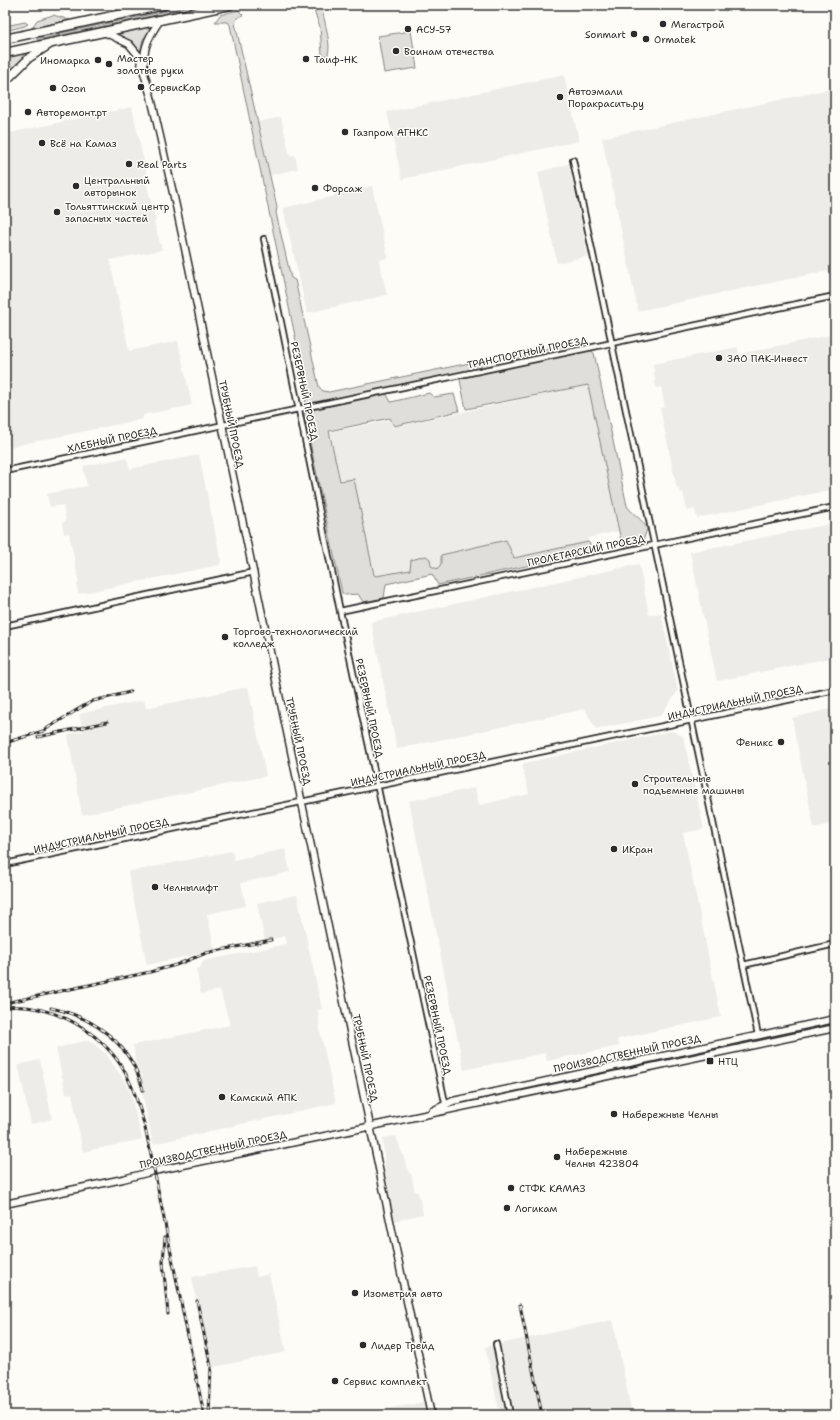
<svg xmlns="http://www.w3.org/2000/svg" width="840" height="1420" font-family="'Shantell Sans',sans-serif">
<rect width="100%" height="100%" fill="#fdfcf7"/>
<filter id="ink" filterUnits="userSpaceOnUse"><feTurbulence type="fractalNoise" baseFrequency=".025" numOctaves="2"/><feDisplacementMap in="SourceGraphic" scale="8" xChannelSelector="R" yChannelSelector="G"/><feConvolveMatrix kernelMatrix="1 2 1 2 8 2 1 2 1" color-interpolation-filters="sRGB"/></filter>
<g filter="url(#ink)">
<g fill="#edece8">
<polygon points="564,75 579,141 402,179 387,112"/>
<polygon points="835,88 835,269 638,311 602,138"/>
<polygon points="132,107 146,171 145,178 156,221 154,222 162,250 110,260 129,351 178,341 192,405 143,415 143,419 9,447 5,426 5,134"/>
<polygon points="281,117 290,156 295,155 298,169 270,175 258,122"/>
<polygon points="569,164 588,256 557,263 538,172"/>
<polygon points="372,186 388,258 379,260 387,295 307,313 283,208 335,196 334,194"/>
<polygon points="835,334 835,489 697,518 695,509 687,511 683,492 680,493 679,489 677,489 660,408 665,407 661,387 656,388 653,364 738,347 739,354"/>
<polygon points="588,385 619,531 588,538 589,542 364,589 330,432 391,420 393,427"/>
<polygon points="199,455 221,561 219,565 78,594 77,584 79,583 69,533 64,534 62,523 66,521 63,505 50,507 47,494 87,486 83,466 124,458 127,459 130,469"/>
<polygon points="835,523 835,657 717,681 690,552"/>
<polygon points="639,564 649,615 661,613 678,691 660,716 596,729 585,709 397,749 371,622"/>
<polygon points="248,687 266,776 82,815 68,736 70,734 83,731 79,714 144,700 146,708"/>
<polygon points="835,708 835,823 814,828 792,718"/>
<polygon points="672,731 683,736 704,829 683,833 721,1017 617,1039 619,1046 547,1061 545,1053 464,1070 409,801 475,788 479,805 529,794 522,765 525,763"/>
<polygon points="285,849 290,872 241,883 246,906 207,914 215,950 147,965 128,872 232,851 234,860"/>
<polygon points="297,895 322,1009 318,1010 320,1031 336,1103 153,1144 139,1078 143,1077 136,1064 133,1045 230,1025 220,990 201,994 196,969 200,968 203,961 287,944 285,936 265,941 257,903"/>
<polygon points="89,1040 106,1054 123,1079 130,1092 142,1139 83,1152 72,1093 66,1094 56,1048"/>
<polygon points="40,1060 52,1119 31,1124 18,1065"/>
<polygon points="396,1136 409,1173 411,1173 415,1192 418,1192 423,1214 394,1221 384,1172 385,1171 383,1141 383,1138"/>
<polygon points="255,1266 257,1277 269,1274 286,1352 209,1368 192,1277"/>
<polygon points="613,1320 632,1415 500,1415 485,1347"/>
<polygon points="424,1402 427,1415 376,1415 375,1411"/>
</g>
<g fill="#dfdeda" stroke="#858482">
<polygon points="195,5 204,5 37,40 37,38"/>
<path d="M312 5H321C323 16 333 48 327 56L322 55 320 27Z"/>
<polygon points="238,10 243,15 237,18 235,23 277,207 276,213 291,278 295,280 319,387 323,391 329,392 484,360 487,366 486,368 310,405 305,403 307,395 304,379 230,25 228,22 215,22 220,15"/>
<polygon points="53,15 70,20 32,28 37,20"/>
<polygon points="25,22 28,24 25,26 5,31 5,26"/>
<polygon points="155,25 143,39 140,53 129,41 115,34"/>
<polygon points="411,31 417,68 384,73 378,36"/>
<polygon points="29,52 5,78 6,72 5,57"/>
<polygon points="578,343 580,345 579,349 513,363 511,361 512,355"/>
<path d="M590 350 594 353 627 506C633 515 643 519 647 529L643 541 633 545H624L621 541 588 385 466 409 460 380 464 375Z"/>
<polygon points="386,393 391,402 429,393 434,397 454,394 459,411 394,426 390,418 329,431 340,481 354,479 374,575 376,576 410,570 411,560 426,556 430,559 431,566 437,569 441,564 441,555 506,540 514,558 588,542 590,544 589,551 586,553 438,585 432,574 386,584 384,598 363,602 358,594 345,595 342,593 304,414 308,410"/>
<polygon points="835,1022 835,1026 780,1037 779,1034"/>
<polygon points="738,1042 739,1045 555,1085 554,1082"/>
<polygon points="542,1084 543,1087 456,1106 455,1103"/>
</g>
<g fill="none" stroke-linecap="round" stroke-linejoin="round">
<g stroke="#2b2b2b" stroke-width="8">
<g id="minor">
<polyline points="573,160 758,1035"/>
<polyline points="264,239 340,611 446,1107"/>
<polyline points="5,471 835,296"/>
<polyline points="340,611 835,507"/>
<polyline points="5,626 254,572"/>
<polyline points="5,864 835,690"/>
<polyline points="743,965 835,944"/>
<polyline points="496,1344 510,1415"/>
</g>
</g>
<g stroke="#2b2b2b" stroke-width="9">
<g id="tertiary">
<polyline points="104,32 129,44 139,56 151,97 176,206 431,1415"/>
<path d="M144 65C143 46 150 35 160 20"/>
<polyline points="432,1111 453,1101 835,1019"/>
<polyline points="5,1204 123,1179 154,1171 325,1136 835,1028"/>
</g>
</g>
<g stroke="#2b2b2b" stroke-width="10">
<polyline id="secondary" points="5,82 29,58 49,45"/>
</g>
<g stroke="#2b2b2b" stroke-width="11">
<g id="primary">
<polyline points="5,39 164,5"/>
<polyline points="5,53 230,5"/>
</g>
</g>
<use href="#minor" stroke="#fdfcf7" stroke-width="4.5"/>
<use href="#tertiary" stroke="#fdfcf7" stroke-width="6"/>
<use href="#secondary" stroke="#fdfcf7" stroke-width="7"/>
<use href="#primary" stroke="#fdfcf7" stroke-width="8"/>
<g stroke="#2b2b2b" stroke-width="3">
<g id="rail">
<polyline points="38,737 107,722"/>
<polyline points="5,743 43,731 80,708 93,701 130,692"/>
<polyline points="5,1003 150,972 176,965 206,953 271,940"/>
<path d="M5 1007C48 1003 92 1026 118 1061 143 1096 152 1162 161 1204 176 1275 190 1345 204 1415"/>
<path d="M51 1008C95 1017 132 1045 143 1090"/>
<polyline points="165,1237 163,1262 168,1314"/>
<polyline points="197,1301 211,1367 209,1415"/>
<polyline points="520,1305 542,1415"/>
</g>
</g>
<use href="#rail" stroke="#fdfcf7" stroke-width="1.5" stroke-dasharray="4.5" stroke-linecap="butt"/>
</g>
</g>
<g fill="#2b2b2b" stroke="#fdfcf7" stroke-width="1.5">
<circle cx="663" cy="24" r="4"/>
<circle cx="408" cy="29" r="4"/>
<circle cx="634" cy="34" r="4"/>
<circle cx="646" cy="39" r="4"/>
<circle cx="396" cy="51" r="4"/>
<circle cx="306" cy="59" r="4"/>
<circle cx="98" cy="60" r="4"/>
<circle cx="109" cy="64" r="4"/>
<circle cx="141" cy="87" r="4"/>
<circle cx="53" cy="88" r="4"/>
<circle cx="560" cy="97" r="4"/>
<circle cx="28" cy="112" r="4"/>
<circle cx="345" cy="132" r="4"/>
<circle cx="42" cy="143" r="4"/>
<circle cx="129" cy="164" r="4"/>
<circle cx="76" cy="186" r="4"/>
<circle cx="315" cy="188" r="4"/>
<circle cx="57" cy="212" r="4"/>
<circle cx="719" cy="358" r="4"/>
<circle cx="225" cy="637" r="4"/>
<circle cx="781" cy="742" r="4"/>
<circle cx="635" cy="784" r="4"/>
<circle cx="614" cy="849" r="4"/>
<circle cx="155" cy="887" r="4"/>
<rect x="706" y="1057" width="8" height="8" rx="2"/>
<circle cx="222" cy="1097" r="4"/>
<circle cx="614" cy="1114" r="4"/>
<circle cx="557" cy="1157" r="4"/>
<circle cx="511" cy="1188" r="4"/>
<circle cx="507" cy="1208" r="4"/>
<circle cx="355" cy="1293" r="4"/>
<circle cx="363" cy="1345" r="4"/>
<circle cx="335" cy="1381" r="4"/>
</g>
<g text-anchor="middle" stroke-width="3" stroke-linejoin="round" paint-order="stroke">
<g font-size="10" fill="#2b2b2b" stroke="#fdfcf7" text-anchor="start">
<text x="671" y="28">Мегастрой</text>
<text x="416" y="33">АСУ-57</text>
<text x="626" y="38" text-anchor="end">Sonmart</text>
<text x="654" y="43">Ormatek</text>
<text x="404" y="55">Воинам отечества</text>
<text x="117" y="62">Мастер<tspan x="117" dy="12">золотые руки</tspan></text>
<text x="314" y="63">Таиф-НК</text>
<text x="90" y="64" text-anchor="end">Иномарка</text>
<text x="149" y="91">СервисКар</text>
<text x="61" y="92">Ozon</text>
<text x="568" y="95">Автоэмали<tspan x="568" dy="12">Поракрасить.ру</tspan></text>
<text x="36" y="116">Авторемонт.рт</text>
<text x="353" y="136">Газпром АГНКС</text>
<text x="50" y="147">Всё на Камаз</text>
<text x="137" y="168">Real Parts</text>
<text x="84" y="184">Центральный<tspan x="84" dy="12">авторынок</tspan></text>
<text x="323" y="192">Форсаж</text>
<text x="65" y="210">Тольяттинский центр<tspan x="65" dy="12">запасных частей</tspan></text>
<text x="727" y="362">ЗАО ПАК-Инвест</text>
<text x="233" y="635">Торгово-технологический<tspan x="233" dy="12">колледж</tspan></text>
<text x="773" y="746" text-anchor="end">Феникс</text>
<text x="643" y="782">Строительные<tspan x="643" dy="12">подъемные машины</tspan></text>
<text x="622" y="853">ИКран</text>
<text x="163" y="891">Челнылифт</text>
<text x="718" y="1065">НТЦ</text>
<text x="230" y="1101">Камский АПК</text>
<text x="622" y="1118">Набережные Челны</text>
<text x="565" y="1155">Набережные<tspan x="565" dy="12">Челны 423804</tspan></text>
<text x="519" y="1192">СТФК КАМАЗ</text>
<text x="515" y="1212">Логикам</text>
<text x="363" y="1297">Изометрия авто</text>
<text x="371" y="1349">Лидер Трейд</text>
<text x="343" y="1385">Сервис комплект</text>
</g>
<g font-size="10" fill="#2b2b2b" stroke="#fdfcf7">
<text transform="translate(527 352) rotate(-12)" y="4">ТРАНСПОРТНЫЙ ПРОЕЗД</text>
<text transform="translate(305 391) rotate(78)" y="4">РЕЗЕРВНЫЙ ПРОЕЗД</text>
<text transform="translate(232 424) rotate(78)" y="4">ТРУБНЫЙ ПРОЕЗД</text>
<text transform="translate(112 439) rotate(-12)" y="4">ХЛЕБНЫЙ ПРОЕЗД</text>
<text transform="translate(586 550) rotate(-12)" y="4">ПРОЛЕТАРСКИЙ ПРОЕЗД</text>
<text transform="translate(735 702) rotate(-12)" y="4">ИНДУСТРИАЛЬНЫЙ ПРОЕЗД</text>
<text transform="translate(370 708) rotate(78)" y="4">РЕЗЕРВНЫЙ ПРОЕЗД</text>
<text transform="translate(299 741) rotate(78)" y="4">ТРУБНЫЙ ПРОЕЗД</text>
<text transform="translate(418 768) rotate(-12)" y="4">ИНДУСТРИАЛЬНЫЙ ПРОЕЗД</text>
<text transform="translate(101 835) rotate(-12)" y="4">ИНДУСТРИАЛЬНЫЙ ПРОЕЗД</text>
<text transform="translate(438 1025) rotate(78)" y="4">РЕЗЕРВНЫЙ ПРОЕЗД</text>
<text transform="translate(627 1053) rotate(-12)" y="4">ПРОИЗВОДСТВЕННЫЙ ПРОЕЗД</text>
<text transform="translate(366 1058) rotate(78)" y="4">ТРУБНЫЙ ПРОЕЗД</text>
<text transform="translate(213 1149) rotate(-12)" y="4">ПРОИЗВОДСТВЕННЫЙ ПРОЕЗД</text>
</g>
</g>
<rect width="840" height="1420" fill="none" stroke="#fdfcf7" stroke-width="20"/>
<rect x="10" y="10" width="820" height="1400" fill="none" stroke="#2b2b2b" stroke-width="1.5" filter="url(#ink)"/>
</svg>
